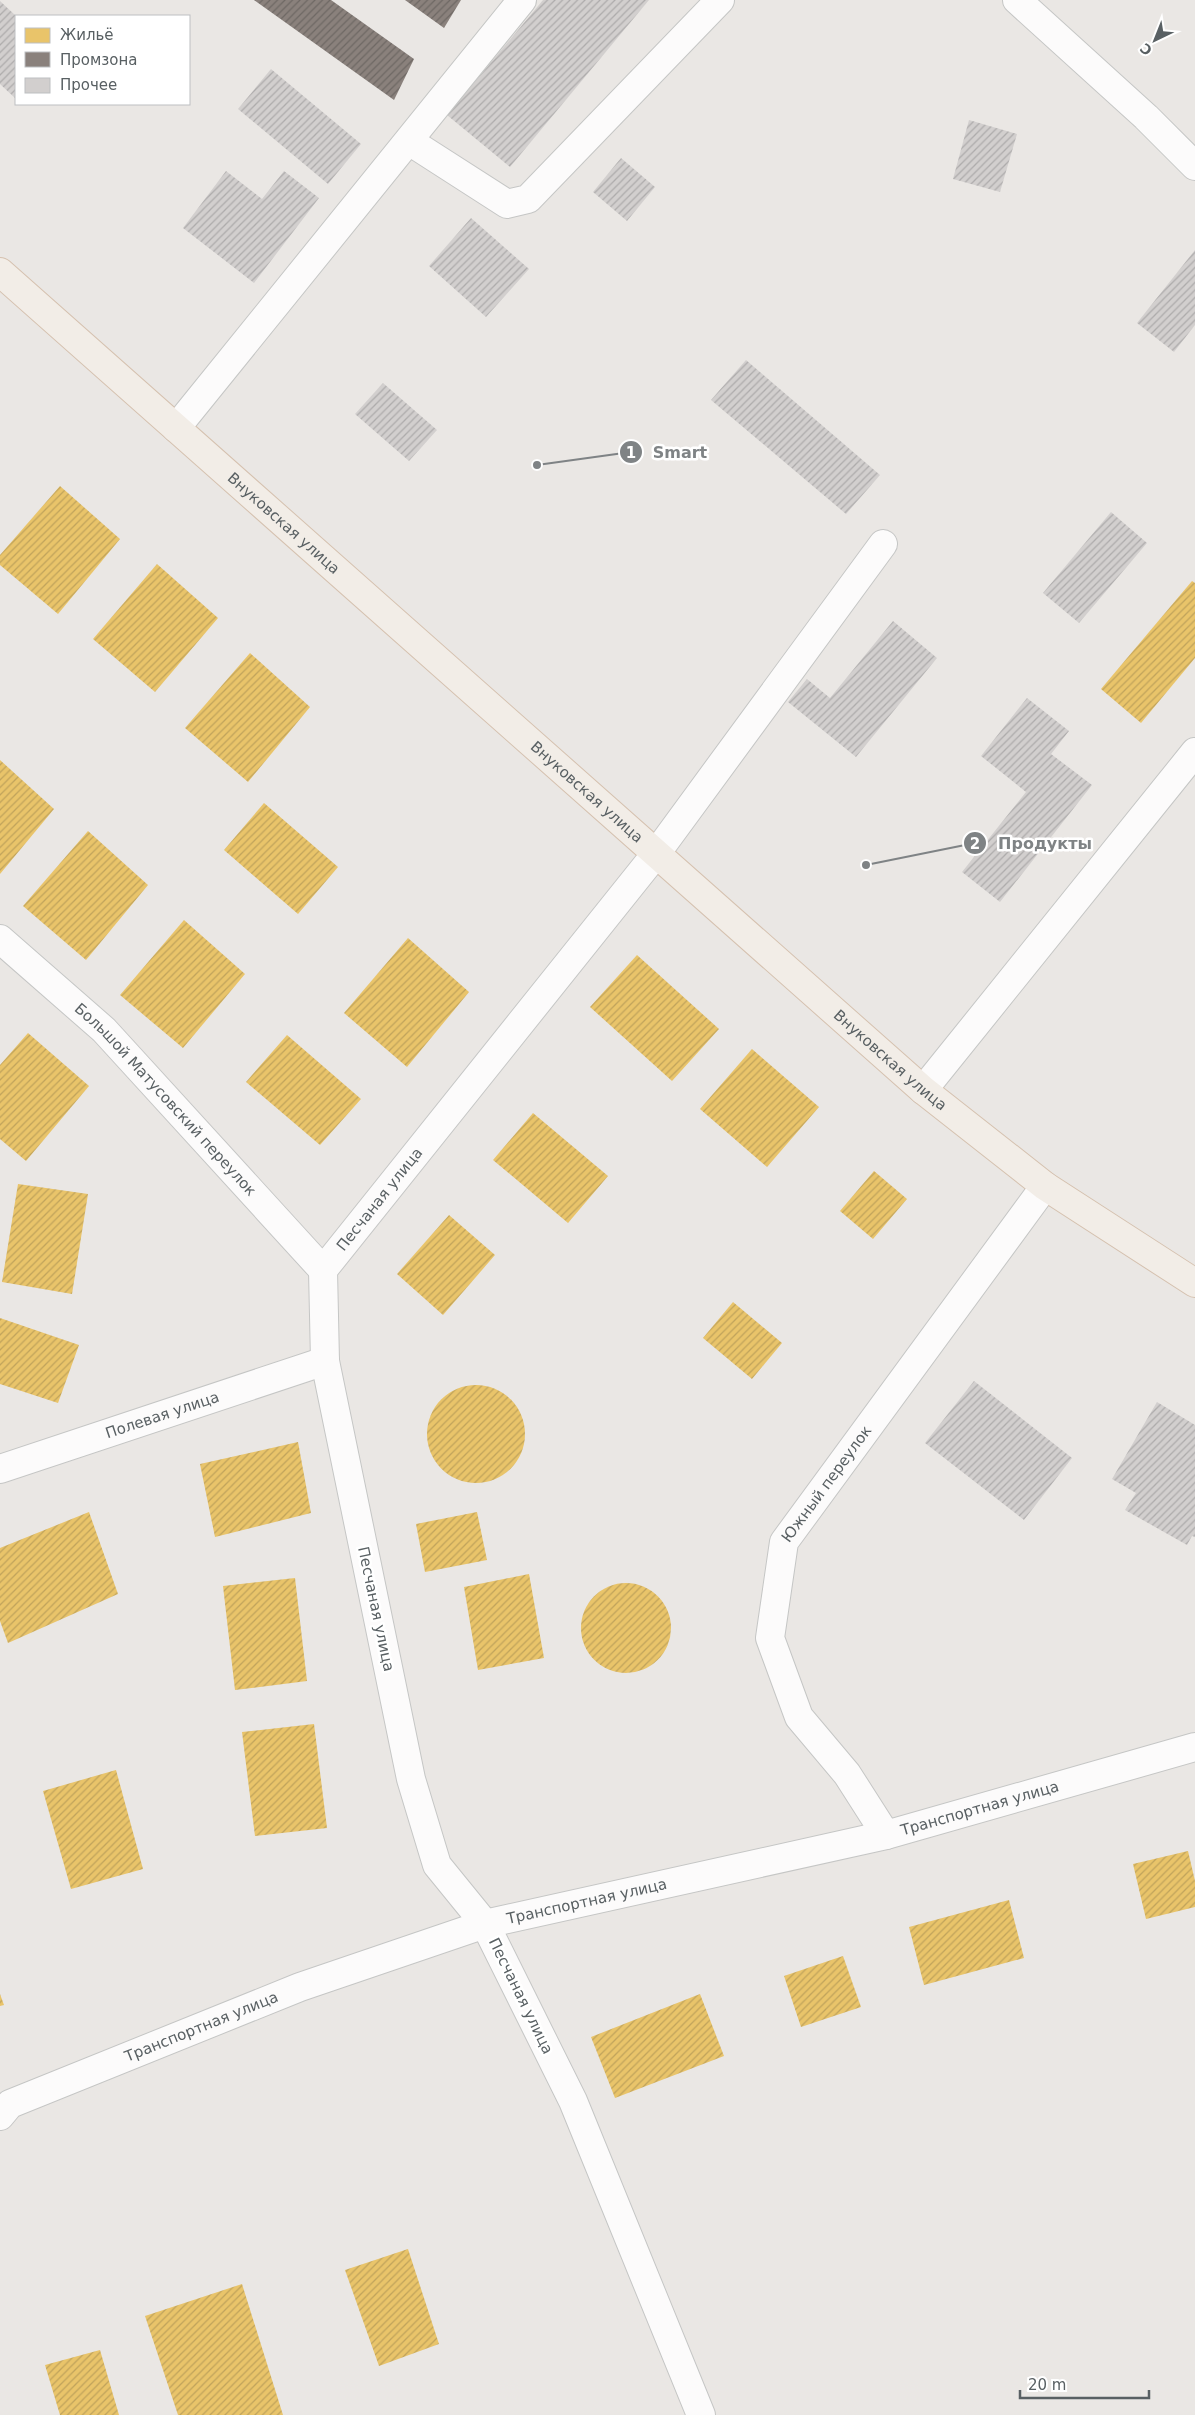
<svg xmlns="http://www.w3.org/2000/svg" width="1195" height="2415" font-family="'DejaVu Sans',sans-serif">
<defs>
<pattern id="homes-hatch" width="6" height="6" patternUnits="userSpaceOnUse" patternTransform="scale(1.25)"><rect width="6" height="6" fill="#e9c46a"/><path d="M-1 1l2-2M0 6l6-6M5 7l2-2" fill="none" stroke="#c0a35b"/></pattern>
<pattern id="industry-hatch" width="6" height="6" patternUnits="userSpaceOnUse" patternTransform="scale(1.25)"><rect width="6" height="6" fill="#8a817c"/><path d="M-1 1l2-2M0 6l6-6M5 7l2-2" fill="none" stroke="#6e6864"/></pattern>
<pattern id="building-hatch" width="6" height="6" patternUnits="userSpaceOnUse" patternTransform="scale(1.25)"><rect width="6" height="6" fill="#d2cfce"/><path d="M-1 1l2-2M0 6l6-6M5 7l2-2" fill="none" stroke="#adabab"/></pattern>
</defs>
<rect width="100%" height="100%" fill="#eae7e4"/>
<g fill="url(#homes-hatch)">
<polygon points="60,486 120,539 58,614 0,565 0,555"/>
<polygon points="157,564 218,618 155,692 93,639"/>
<polygon points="1192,581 1195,583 1195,658 1141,723 1101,689"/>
<polygon points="250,653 310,707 248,782 185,728"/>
<polygon points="0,760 54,809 0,874"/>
<polygon points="264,803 338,867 298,914 224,850"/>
<polygon points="88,831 148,885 86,960 23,906"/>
<polygon points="184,920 245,974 183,1048 120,995"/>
<polygon points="408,938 469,992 407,1067 344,1013"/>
<polygon points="637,955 719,1029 672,1081 590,1007"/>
<polygon points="28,1033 89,1086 26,1161 0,1139 0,1065"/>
<polygon points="287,1035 361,1099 320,1145 246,1082"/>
<polygon points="752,1049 819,1107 767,1167 700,1109"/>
<polygon points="533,1113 608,1176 568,1223 493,1160"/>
<polygon points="874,1171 907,1199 873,1239 840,1211"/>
<polygon points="18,1184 88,1194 72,1294 2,1282"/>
<polygon points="449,1215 495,1255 443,1315 397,1274"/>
<polygon points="733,1302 782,1343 752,1379 703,1338"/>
<polygon points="0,1318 79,1345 58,1403 0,1384"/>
<circle cx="476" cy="1434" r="49"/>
<polygon points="298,1442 311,1513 215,1537 200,1464"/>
<polygon points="89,1512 118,1594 8,1643 0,1621 0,1548"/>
<polygon points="477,1512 487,1560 425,1572 416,1524"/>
<polygon points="529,1574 544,1658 478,1670 464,1587"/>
<polygon points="295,1578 307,1681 235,1690 223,1586"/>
<circle cx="626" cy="1628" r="45"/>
<polygon points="314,1724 327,1828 255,1836 242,1732"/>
<polygon points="116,1770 143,1869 71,1889 43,1791"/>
<polygon points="1188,1851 1195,1881 1195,1907 1146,1919 1133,1864"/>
<polygon points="1009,1900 1024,1958 924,1985 909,1927"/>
<polygon points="843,1956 861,2007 801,2027 784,1976"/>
<polygon points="0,1994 4,2005 0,2006"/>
<polygon points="700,1994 724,2056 615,2098 591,2037"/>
<polygon points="408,2249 439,2344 379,2366 345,2270"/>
<polygon points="242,2284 283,2415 178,2415 145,2316"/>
<polygon points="100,2350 119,2415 60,2415 45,2365"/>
</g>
<g fill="url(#industry-hatch)">
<polygon points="254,0 331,0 414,59 394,100"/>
<polygon points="405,0 461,0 444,28"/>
</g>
<g fill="url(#building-hatch)">
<polygon points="543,0 649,0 510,167 447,115"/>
<polygon points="0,1 16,16 16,99 0,84"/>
<polygon points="271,69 361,144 328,184 238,109"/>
<polygon points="969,120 1017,134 1000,192 953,179"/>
<polygon points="621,158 655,187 627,221 593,192"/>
<polygon points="226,171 262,199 284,171 319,198 254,283 183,228"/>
<polygon points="471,218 529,269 486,317 429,266"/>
<polygon points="1195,250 1195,325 1174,352 1137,323"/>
<polygon points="746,360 880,475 846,514 711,400"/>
<polygon points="383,383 437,430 409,461 355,414"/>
<polygon points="1111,512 1147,543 1079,623 1043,593"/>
<polygon points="893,621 937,658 856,757 788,702 807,679 830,698"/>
<polygon points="1027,698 1069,731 1051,754 1092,785 1000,902 962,872 1026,792 981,756"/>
<polygon points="974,1381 1072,1458 1024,1520 925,1443"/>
<polygon points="1157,1402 1195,1425 1195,1537 1192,1536 1187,1545 1125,1510 1136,1493 1112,1479"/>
</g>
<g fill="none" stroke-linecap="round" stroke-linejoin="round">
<g stroke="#c5c6c5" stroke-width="30">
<g id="minor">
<polyline points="1017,0 1146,117 1195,166"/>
<polyline points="409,141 507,204 528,199 720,0"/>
<polyline points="176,428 522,0"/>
<path id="s1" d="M0 939 104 1030 323 1270"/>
<polyline points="923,1090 1195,752"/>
<path id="s2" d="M0 1469 325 1361"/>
<path id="s3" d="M886 1835 847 1774 799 1717 770 1638 784 1542 1045 1186"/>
<path id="s4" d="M0 2116 10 2104 300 1987 485 1924 886 1835 1195 1747"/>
<path id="s5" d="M701 2415 573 2101 485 1924 437 1865 411 1779 325 1361 323 1270 655 855 883 544"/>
</g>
</g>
<g stroke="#d5c1af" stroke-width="30">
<g id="major">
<path id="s6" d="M0 272 923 1090 1045 1186 1195 1283"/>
</g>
</g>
<use href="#minor" stroke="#fcfbfb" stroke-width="28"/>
<use href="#major" stroke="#f2ede7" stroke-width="28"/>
</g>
<g text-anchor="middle" stroke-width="5" stroke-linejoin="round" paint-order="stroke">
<g font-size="15" fill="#596063" stroke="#fff">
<text dy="5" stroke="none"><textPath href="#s6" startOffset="379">Внуковская улица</textPath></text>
<text dy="5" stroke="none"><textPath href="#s6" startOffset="784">Внуковская улица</textPath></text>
<text dy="5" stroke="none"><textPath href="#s6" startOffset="1189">Внуковская улица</textPath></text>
<text dy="5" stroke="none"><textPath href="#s1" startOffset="231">Большой Матусовский переулок</textPath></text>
<text dy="5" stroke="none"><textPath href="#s5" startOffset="1311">Песчаная улица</textPath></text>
<text dy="5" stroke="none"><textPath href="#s2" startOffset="171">Полевая улица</textPath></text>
<text dy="5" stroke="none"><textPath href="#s3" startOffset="400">Южный переулок</textPath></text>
<text transform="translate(376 1609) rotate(78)" y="5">Песчаная улица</text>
<text dy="5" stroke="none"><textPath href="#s4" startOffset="1032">Транспортная улица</textPath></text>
<text dy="5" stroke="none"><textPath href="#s4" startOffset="628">Транспортная улица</textPath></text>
<text transform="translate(521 1996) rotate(64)" y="5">Песчаная улица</text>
<text dy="5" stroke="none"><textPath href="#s4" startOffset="222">Транспортная улица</textPath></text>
</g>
</g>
<path fill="none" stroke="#7f8385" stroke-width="2" d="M537 465L631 452M866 865L975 843"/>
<g fill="#7f8385" stroke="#fff" stroke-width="2">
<circle cx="537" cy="465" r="5"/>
<circle cx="866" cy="865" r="5"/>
<circle cx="631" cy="452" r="12"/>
<circle cx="975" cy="843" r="12"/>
</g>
<g font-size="15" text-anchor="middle" font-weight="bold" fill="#fff">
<text x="631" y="458">1</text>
<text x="975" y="849">2</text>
</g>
<g font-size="16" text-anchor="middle" font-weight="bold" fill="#7f8385" stroke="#fff" stroke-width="5" stroke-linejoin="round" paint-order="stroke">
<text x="680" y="458">Smart</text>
<text x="1045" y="849">Продукты</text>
</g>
<rect x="15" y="15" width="175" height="90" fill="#ffffff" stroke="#bdbfc1"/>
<rect x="25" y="28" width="25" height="15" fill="#e9c46a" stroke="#bdbfc1"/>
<text x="60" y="40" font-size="15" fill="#596063">Жильё</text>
<rect x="25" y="52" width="25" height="15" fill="#8a817c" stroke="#bdbfc1"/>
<text x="60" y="65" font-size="15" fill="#596063">Промзона</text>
<rect x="25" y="78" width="25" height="15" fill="#d2cfce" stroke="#bdbfc1"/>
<text x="60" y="90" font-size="15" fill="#596063">Прочее</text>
<g transform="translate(1155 40) rotate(223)" stroke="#ffffff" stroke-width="4" paint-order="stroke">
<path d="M0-4L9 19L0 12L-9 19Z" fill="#596063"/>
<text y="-8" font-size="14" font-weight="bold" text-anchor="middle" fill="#596063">С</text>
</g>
<path d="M1020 2390v8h129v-8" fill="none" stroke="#596063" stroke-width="2.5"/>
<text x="1028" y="2390" font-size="15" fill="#596063" stroke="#ffffff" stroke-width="4" paint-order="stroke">20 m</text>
</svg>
